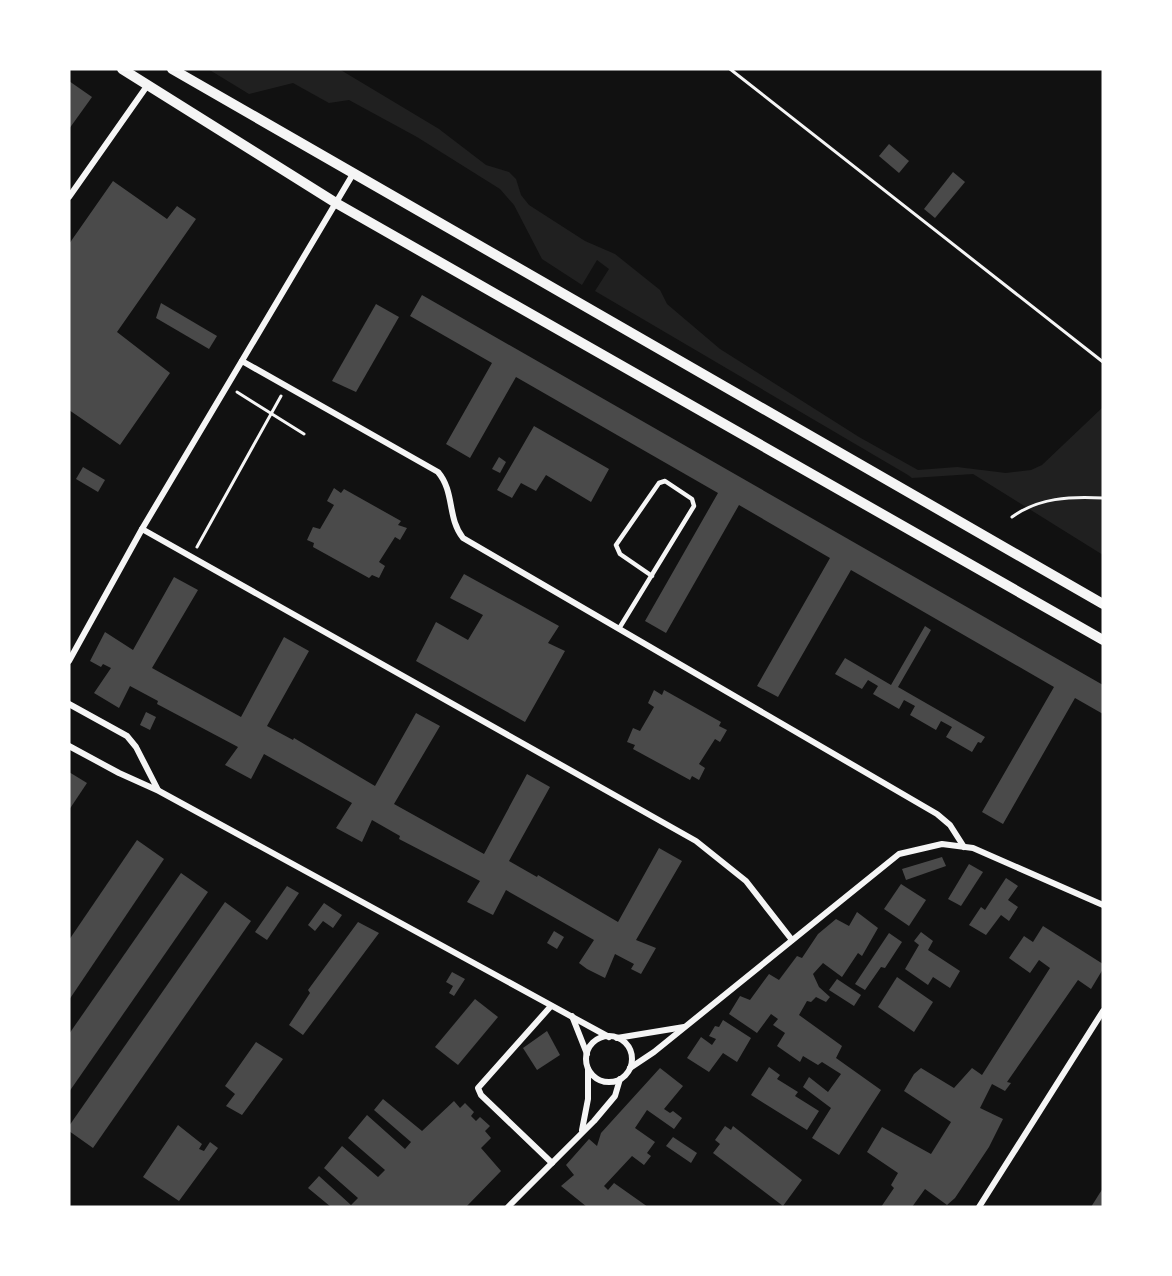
<svg xmlns="http://www.w3.org/2000/svg" width="1172" height="1276" font-family="Inter,sans-serif">
<rect width="100%" height="100%" fill="#111"/>
<polygon fill="#202020" points="208,69 339,69 439,129 486,165 509,172 516,179 521,195 529,205 585,241 615,254 660,290 667,304 720,349 859,437 918,470 957,467 1006,473 1031,470 1042,465 1103,407 1103,555 973,474 912,478 908,475 595,291 609,269 597,260 582,285 542,259 514,205 500,189 417,137 349,100 329,103 293,83 249,94"/>
<g fill="#4a4a4a">
<polygon points="69,81 92,97 69,129"/>
<polygon points="889,144 909,161 899,173 879,156"/>
<polygon points="953,172 965,182 935,218 924,209"/>
<polygon points="113,181 167,219 177,206 196,219 117,332 170,373 120,445 69,410 69,244"/>
<polygon points="422,295 1103,685 1103,714 1075,698 1003,824 982,812 1054,687 851,570 778,697 757,686 830,558 739,505 666,633 645,621 718,493 516,377 470,458 446,444 492,363 410,316"/>
<polygon points="161,303 217,336 209,349 156,318"/>
<polygon points="376,304 399,317 356,392 332,381"/>
<polygon points="534,426 609,469 591,502 546,475 536,491 521,483 512,498 497,490"/>
<polygon points="499,457 506,462 500,473 492,469"/>
<polygon points="83,467 105,480 98,492 76,479"/>
<polygon points="334,488 341,493 344,489 401,521 398,525 407,528 400,540 395,537 379,562 385,566 379,578 372,575 369,578 313,547 314,543 307,540 313,527 320,529 334,505 327,501"/>
<polygon points="464,574 559,626 548,643 565,651 525,722 416,661 436,622 468,640 483,615 450,598"/>
<polygon points="174,577 198,590 152,668 241,717 284,637 309,651 267,726 293,740 294,738 375,786 416,713 440,726 394,804 484,854 527,774 550,787 509,861 537,877 538,875 618,922 659,848 682,861 636,940 656,948 641,974 631,969 634,964 615,954 605,978 587,969 579,963 594,940 506,890 493,915 467,902 480,881 399,839 400,836 372,820 362,842 336,828 352,803 264,754 251,779 225,765 238,747 157,704 158,701 130,686 119,708 94,693 111,668 103,664 101,667 90,661 105,632 133,650"/>
<polygon points="925,626 931,630 898,687 985,737 981,743 978,742 972,752 946,737 952,727 941,721 936,730 910,715 915,706 904,700 899,709 873,694 878,686 868,680 862,689 835,674 845,658 891,685"/>
<polygon points="654,690 662,695 664,690 721,722 719,726 727,730 720,742 715,739 699,764 705,768 699,780 692,776 690,780 633,749 635,745 627,742 633,728 640,731 654,707 648,703"/>
<polygon points="146,712 156,717 150,730 140,725"/>
<polygon points="69,772 87,783 69,810"/>
<polygon points="137,840 164,859 69,1000 69,940"/>
<polygon points="942,857 946,866 906,880 902,869"/>
<polygon points="969,864 983,872 961,906 948,899"/>
<polygon points="181,873 208,892 69,1092 69,1034"/>
<polygon points="1006,878 1018,886 1008,900 1018,907 1009,921 1001,915 986,935 969,925 981,907 985,910"/>
<polygon points="901,884 926,900 909,926 884,909"/>
<polygon points="287,886 299,893 267,940 255,932"/>
<polygon points="225,902 251,921 93,1148 69,1131 69,1126"/>
<polygon points="324,903 342,915 333,928 323,921 315,931 308,925"/>
<polygon points="857,912 878,928 862,956 858,953 842,977 823,963 813,974 819,987 830,997 826,1002 816,997 811,1002 807,1001 799,1015 842,1046 836,1058 881,1090 839,1155 812,1138 831,1108 803,1087 809,1077 828,1092 841,1074 822,1062 818,1065 803,1056 800,1062 777,1046 785,1033 773,1025 778,1019 771,1014 757,1033 729,1014 740,996 750,1000 769,974 779,980 797,956 802,958 818,934 836,919 849,926"/>
<polygon points="358,922 379,933 303,1035 289,1025 310,993 308,990"/>
<polygon points="1043,926 1103,964 1103,969 1091,989 1078,980 1007,1082 1011,1083 1005,1091 992,1084 980,1108 1003,1119 989,1147 955,1198 947,1205 925,1189 912,1207 881,1207 894,1188 891,1185 898,1173 867,1152 882,1127 931,1154 951,1122 904,1091 914,1074 921,1068 954,1088 972,1068 982,1075 1050,968 1039,960 1030,973 1009,958 1024,936 1033,942"/>
<polygon points="554,931 564,937 557,949 547,943"/>
<polygon points="921,932 933,941 928,950 960,971 950,988 933,977 928,985 905,969 919,945 914,941"/>
<polygon points="889,933 902,942 885,968 881,967 865,990 855,984"/>
<polygon points="452,972 465,979 454,996 449,993 453,986 446,982"/>
<polygon points="897,977 933,1002 914,1032 878,1007"/>
<polygon points="837,979 861,995 854,1006 829,990"/>
<polygon points="475,999 498,1017 458,1065 435,1047"/>
<polygon points="723,1020 751,1038 737,1062 723,1053 709,1072 687,1058 701,1037 712,1045 716,1039 709,1036 715,1026 719,1027"/>
<polygon points="547,1031 560,1055 537,1070 523,1048"/>
<polygon points="256,1042 283,1059 242,1115 226,1106 235,1094 225,1086"/>
<polygon points="769,1067 780,1075 777,1079 798,1092 795,1096 819,1111 807,1130 751,1095"/>
<polygon points="660,1068 683,1086 664,1109 670,1113 673,1111 682,1118 674,1129 647,1110 635,1128 655,1142 647,1153 651,1156 644,1165 632,1156 604,1186 608,1190 614,1183 648,1207 587,1207 561,1186 574,1175 566,1165 589,1139 597,1146 601,1133"/>
<polygon points="383,1099 422,1131 454,1101 460,1108 465,1103 474,1112 471,1116 476,1121 480,1117 490,1126 485,1131 491,1138 481,1148 501,1171 466,1207 331,1207 308,1188 319,1176 351,1205 358,1198 324,1168 342,1146 378,1177 385,1170 348,1138 367,1115 405,1149 411,1142 374,1110"/>
<polygon points="178,1125 202,1144 199,1149 204,1151 210,1142 218,1148 179,1201 143,1177"/>
<polygon points="725,1126 731,1130 733,1126 802,1180 783,1206 713,1153 720,1144 715,1140"/>
<polygon points="673,1137 697,1153 691,1163 666,1146"/>
<polygon points="1103,1188 1103,1207 1091,1207"/>
</g>
<g fill="none" stroke-linecap="round" stroke-linejoin="round">
<g stroke="#f5f5f5" stroke-width="3">
<polyline points="730,69 1103,362"/>
<polyline points="237,392 304,434"/>
<path d="M1012 517C1038 498 1070 496 1103 498"/>
<polyline points="197,547 281,396"/>
</g>
<polyline stroke="#f5f5f5" stroke-width="4.5" points="620,627 694,506 692,499 665,481 659,483 616,545 620,554 652,576"/>
<g stroke="#f5f5f5" stroke-width="6">
<polyline points="69,197 147,86"/>
<path d="M242 361 438 472C455 492 447 518 463 538L937 814 950 825 964 847"/>
<polyline points="142,529 696,841 746,881 792,940"/>
<polyline points="69,661 142,529 353,174"/>
<polyline points="69,704 127,736 136,747 158,790"/>
<polyline points="69,746 119,773 159,791 609,1037"/>
<polyline points="551,1006 478,1088 481,1095 552,1163"/>
<polyline points="572,1016 587,1054"/>
<circle cx="609" cy="1059" r="23"/>
<polyline points="617,1038 684,1027"/>
<polyline points="630,1068 654,1052 899,854 942,844 973,848 1103,905"/>
<polyline points="582,1130 588,1099 588,1069"/>
<polyline points="508,1207 594,1121 615,1096 620,1079"/>
<polyline points="979,1207 1103,1011"/>
</g>
<g stroke="#f5f5f5" stroke-width="10">
<polyline points="122,69 336,203 1103,640"/>
<polyline points="172,69 1103,604"/>
</g>
</g>
<rect width="1172" height="1276" fill="none" stroke="#ffffff" stroke-width="141"/>
</svg>
